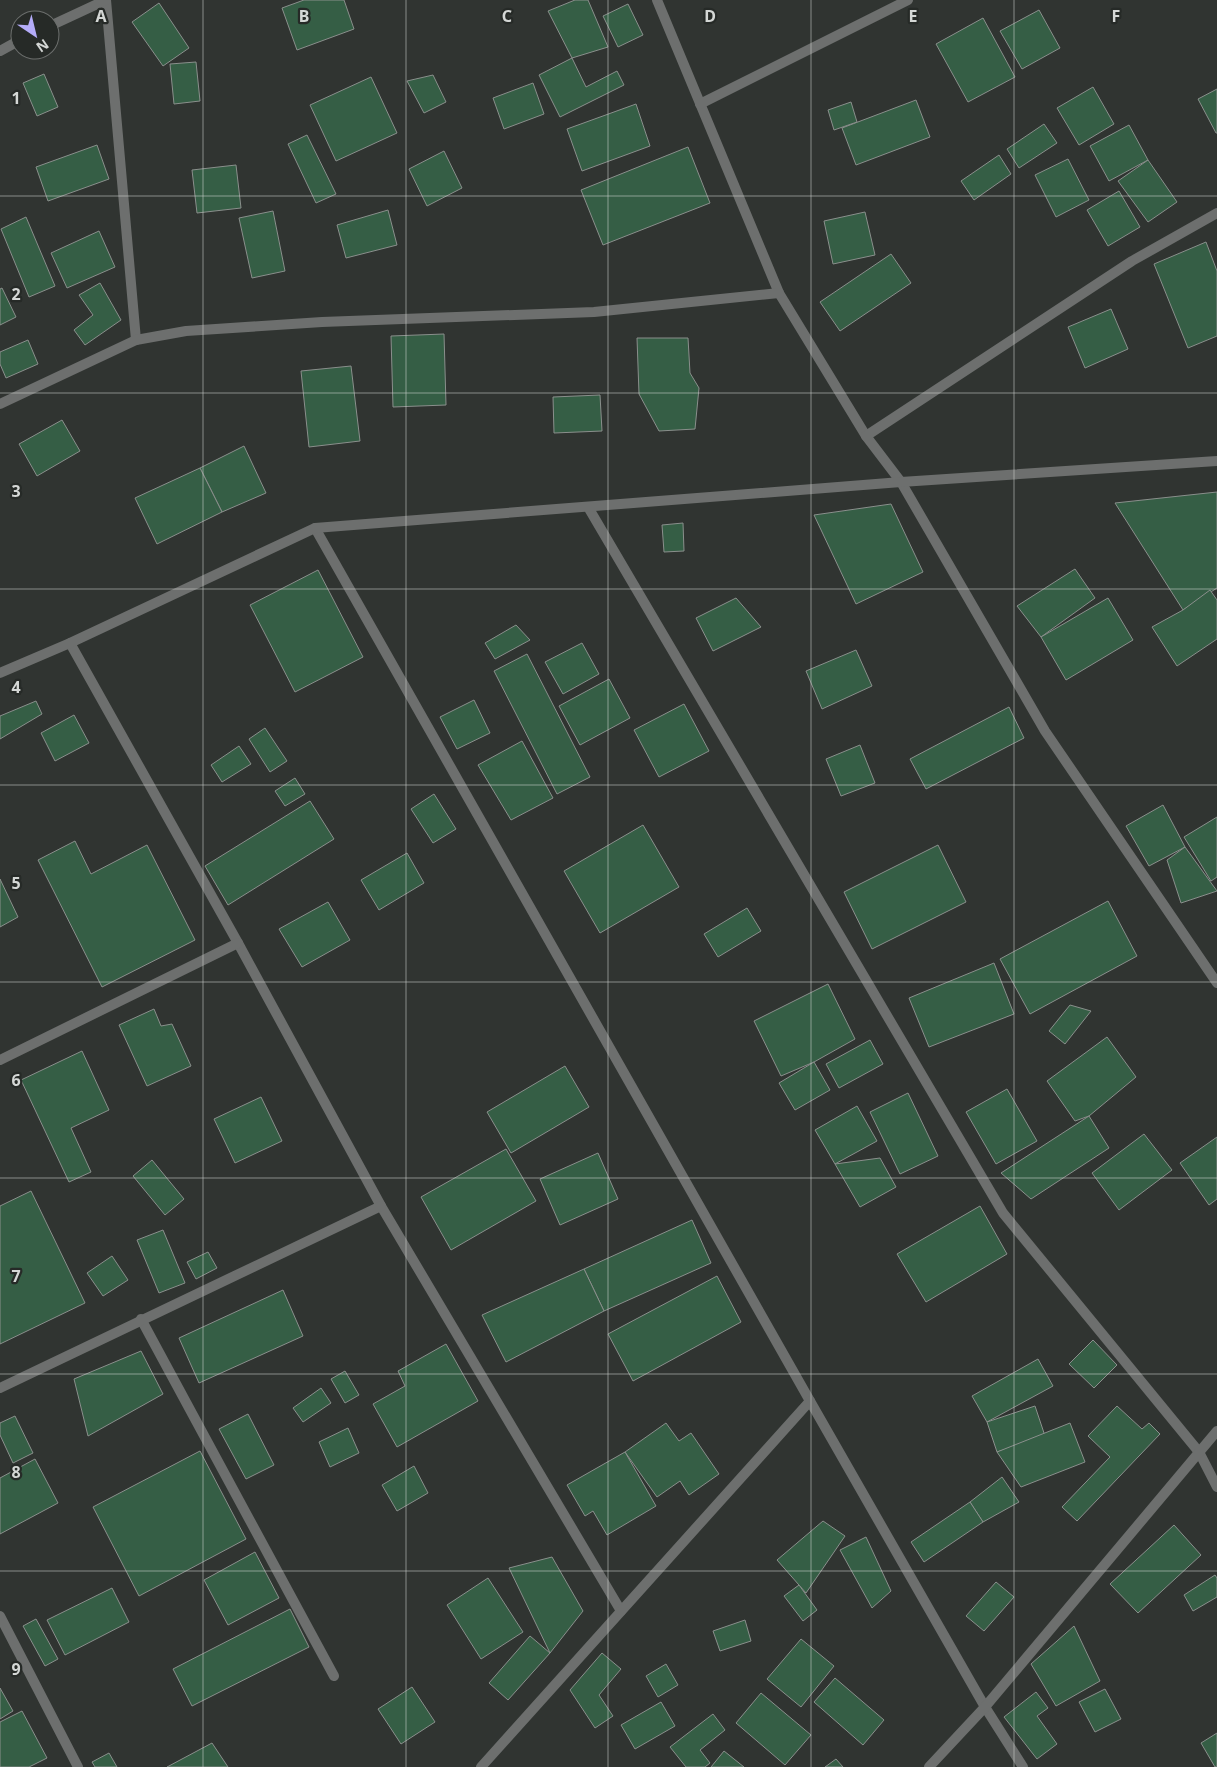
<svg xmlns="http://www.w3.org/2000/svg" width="1217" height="1767" font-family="'Noto Sans',sans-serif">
<rect width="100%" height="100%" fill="#303431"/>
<g fill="#355e45" stroke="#8a8f8c">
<polygon points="304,0 344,0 354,29 297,50 282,8"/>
<polygon points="575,0 588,0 608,47 572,58 548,11"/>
<polygon points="159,3 189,48 163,66 132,22"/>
<polygon points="628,4 643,35 618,47 603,16"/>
<polygon points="1039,10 1060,48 1022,69 1000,31"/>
<polygon points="983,18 1015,77 968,102 936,44"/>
<polygon points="572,58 586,87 617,71 624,85 560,117 539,75"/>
<polygon points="196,62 200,101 174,104 170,64"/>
<polygon points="44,74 58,107 37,116 23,83"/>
<polygon points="433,75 446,102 424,113 407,81"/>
<polygon points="371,77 397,133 336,161 310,105"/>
<polygon points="533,83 544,114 504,129 493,98"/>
<polygon points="1093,87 1114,124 1079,145 1057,108"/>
<polygon points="1217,89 1217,133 1216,133 1198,99"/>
<polygon points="916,100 930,137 856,165 842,128"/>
<polygon points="851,102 857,122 834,130 828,110"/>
<polygon points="636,104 650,146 582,171 567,129"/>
<polygon points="1044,124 1057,143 1019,168 1007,149"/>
<polygon points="1129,125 1148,160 1109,181 1090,146"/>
<polygon points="307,135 336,194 316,203 288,144"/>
<polygon points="97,145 109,179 48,201 36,167"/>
<polygon points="688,147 710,203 603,245 581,190"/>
<polygon points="444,151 462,188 427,206 409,169"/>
<polygon points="999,155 1011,174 974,200 961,181"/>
<polygon points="1068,159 1089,200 1056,217 1035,175"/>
<polygon points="1148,160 1177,202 1148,222 1118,181"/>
<polygon points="236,165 241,208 197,213 192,170"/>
<polygon points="1119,191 1140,227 1108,246 1087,210"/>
<polygon points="388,210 397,245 346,258 337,225"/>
<polygon points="273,211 285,271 252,278 239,218"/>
<polygon points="865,212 875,255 833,264 824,221"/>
<polygon points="26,217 55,286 29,297 1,229"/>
<polygon points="99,231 115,267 67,288 51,253"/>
<polygon points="1206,242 1217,271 1217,336 1188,348 1154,264"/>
<polygon points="891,254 911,283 840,331 820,302"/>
<polygon points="100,283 121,320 85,345 74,330 93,315 79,295"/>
<polygon points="2,288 16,317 0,325 0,289"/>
<polygon points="1111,309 1128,349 1085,368 1068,327"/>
<polygon points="444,334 446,405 393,407 391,336"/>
<polygon points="637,338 688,338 690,373 699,388 695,429 659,431 639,394"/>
<polygon points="28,340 38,364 6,378 0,364 0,352"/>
<polygon points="351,366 360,441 309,447 301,371"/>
<polygon points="600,395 602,431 554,433 553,397"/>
<polygon points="62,420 80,451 37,476 19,444"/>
<polygon points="244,446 266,493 222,512 200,468"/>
<polygon points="200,468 222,512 157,544 135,498"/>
<polygon points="1217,492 1217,588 1183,610 1115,503"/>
<polygon points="891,504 923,572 856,604 814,515"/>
<polygon points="683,523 684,551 664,552 662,525"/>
<polygon points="1075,569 1095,598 1041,637 1017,606"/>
<polygon points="318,570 363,657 295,692 250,605"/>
<polygon points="1210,590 1217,600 1217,639 1177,666 1152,627 1183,610"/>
<polygon points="736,598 761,627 713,651 696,618"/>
<polygon points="1108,598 1133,640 1066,680 1041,637"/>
<polygon points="516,625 530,640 495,659 485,643"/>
<polygon points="582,643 599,674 563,694 545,662"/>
<polygon points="856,650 872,686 822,709 806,671"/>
<polygon points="527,654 590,777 557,794 494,671"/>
<polygon points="609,679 630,718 580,745 559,706"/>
<polygon points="474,700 490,733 457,749 440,717"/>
<polygon points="36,701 42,714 0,739 0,716"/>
<polygon points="684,704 709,751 659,777 634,730"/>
<polygon points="1009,707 1024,738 926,789 910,759"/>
<polygon points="74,715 89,743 55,761 41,733"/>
<polygon points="265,728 287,761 270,772 249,739"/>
<polygon points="522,741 553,798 511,820 478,765"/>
<polygon points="860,745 875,783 841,796 826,759"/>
<polygon points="239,746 251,764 222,782 211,765"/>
<polygon points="295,778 305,794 285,806 275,791"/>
<polygon points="434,794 456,829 433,843 411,809"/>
<polygon points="310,801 334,839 228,905 205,866"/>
<polygon points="1163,805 1185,847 1149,866 1126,826"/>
<polygon points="1217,817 1217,877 1211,881 1184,837"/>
<polygon points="643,825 679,887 600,933 564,871"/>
<polygon points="75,841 91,874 147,845 195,940 102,987 38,860"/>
<polygon points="938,845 966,902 872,949 844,892"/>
<polygon points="1185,847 1217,891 1181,903 1167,860"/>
<polygon points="407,853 424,883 379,910 361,880"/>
<polygon points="0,879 18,917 0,927"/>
<polygon points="1108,901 1137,956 1030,1014 1000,959"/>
<polygon points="328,902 350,940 302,967 279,929"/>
<polygon points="747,908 761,931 718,957 704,934"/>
<polygon points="994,963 1014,1014 929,1047 909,998"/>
<polygon points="828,984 855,1039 814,1062 781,1076 754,1021"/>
<polygon points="1070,1005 1091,1011 1065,1044 1049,1031"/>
<polygon points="154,1009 161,1026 172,1024 191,1066 147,1086 119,1025"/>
<polygon points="1107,1037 1136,1077 1089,1116 1075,1121 1047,1081"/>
<polygon points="870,1040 883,1064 839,1088 826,1064"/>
<polygon points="82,1051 109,1110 71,1128 91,1172 69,1182 21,1080"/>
<polygon points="814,1062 830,1090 795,1110 779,1083"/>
<polygon points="565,1066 589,1107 511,1153 487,1112"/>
<polygon points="1007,1089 1037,1141 996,1164 966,1112"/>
<polygon points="908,1093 938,1156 900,1174 870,1112"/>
<polygon points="261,1097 282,1141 235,1163 214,1119"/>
<polygon points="857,1106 877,1141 835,1164 815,1130"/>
<polygon points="1089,1116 1109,1148 1031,1199 1001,1173"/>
<polygon points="1144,1134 1172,1170 1119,1210 1092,1173"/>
<polygon points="1217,1137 1217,1199 1209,1205 1180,1163"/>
<polygon points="506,1149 536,1201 451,1250 421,1197"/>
<polygon points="598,1153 618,1199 560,1225 540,1179"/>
<polygon points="880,1158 896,1187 860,1207 835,1164"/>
<polygon points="152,1160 184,1199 165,1215 133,1176"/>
<polygon points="31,1191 85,1303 0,1344 0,1206"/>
<polygon points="980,1206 1007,1254 926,1302 897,1254"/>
<polygon points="692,1220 711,1263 604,1311 584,1269"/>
<polygon points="163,1230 185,1283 159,1293 137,1240"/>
<polygon points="208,1252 217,1268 196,1279 187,1262"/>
<polygon points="112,1256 128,1280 103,1296 87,1273"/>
<polygon points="584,1269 604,1311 506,1362 482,1315"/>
<polygon points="717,1276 741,1322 633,1381 608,1334"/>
<polygon points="283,1290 303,1336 199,1383 179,1338"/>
<polygon points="1093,1340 1117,1365 1094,1388 1069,1364"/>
<polygon points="446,1344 478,1401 397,1447 373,1404 405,1386 398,1371"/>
<polygon points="141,1351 163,1394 88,1436 74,1379"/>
<polygon points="1038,1359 1053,1386 987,1422 972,1396"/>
<polygon points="345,1371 359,1395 345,1403 331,1379"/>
<polygon points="321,1388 331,1403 303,1422 293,1408"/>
<polygon points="1035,1406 1045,1436 997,1452 987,1422"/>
<polygon points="1117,1406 1142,1429 1149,1423 1160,1434 1077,1521 1062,1507 1110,1457 1088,1436"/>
<polygon points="248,1414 274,1465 246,1479 219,1429"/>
<polygon points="15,1416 33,1453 13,1463 0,1435 0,1423"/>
<polygon points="666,1423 679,1441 691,1433 719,1474 689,1495 680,1481 657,1497 625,1452"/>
<polygon points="1070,1423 1085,1462 1021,1487 997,1452"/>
<polygon points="348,1428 359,1453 330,1467 319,1442"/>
<polygon points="200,1451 246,1539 139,1596 93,1507"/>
<polygon points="625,1452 656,1506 607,1535 593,1511 585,1516 567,1485"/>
<polygon points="35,1459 58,1503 0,1534 0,1478"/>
<polygon points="414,1466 428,1493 397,1511 382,1485"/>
<polygon points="1002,1477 1019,1502 983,1522 970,1502"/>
<polygon points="970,1502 983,1522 924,1562 911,1542"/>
<polygon points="823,1521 845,1536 806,1593 777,1560"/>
<polygon points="1174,1525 1201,1555 1138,1613 1110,1584"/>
<polygon points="866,1537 891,1591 872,1608 840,1550"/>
<polygon points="255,1552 279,1598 228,1625 204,1580"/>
<polygon points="552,1557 583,1611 550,1653 509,1568"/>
<polygon points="1215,1575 1217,1578 1217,1597 1193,1611 1184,1595"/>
<polygon points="488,1578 523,1632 481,1659 447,1605"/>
<polygon points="996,1582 1014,1597 984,1631 966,1616"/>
<polygon points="799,1585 817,1610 803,1621 784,1596"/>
<polygon points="112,1588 129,1622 65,1655 47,1620"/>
<polygon points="290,1609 309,1647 192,1706 173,1669"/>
<polygon points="36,1619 58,1659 45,1666 23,1626"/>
<polygon points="745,1620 751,1641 720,1651 713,1631"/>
<polygon points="1074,1626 1100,1681 1056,1706 1031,1664"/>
<polygon points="530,1636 550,1653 508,1700 489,1683"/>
<polygon points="801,1639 834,1666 801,1707 767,1679"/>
<polygon points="602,1653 621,1669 599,1695 613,1716 595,1728 570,1690"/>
<polygon points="666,1664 678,1685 658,1697 646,1676"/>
<polygon points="835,1678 884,1720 863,1745 814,1702"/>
<polygon points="412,1687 435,1722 401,1744 378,1709"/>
<polygon points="0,1688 13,1711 0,1719"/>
<polygon points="1105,1689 1121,1719 1095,1732 1079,1702"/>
<polygon points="1036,1692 1048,1708 1037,1716 1057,1744 1037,1759 1004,1717"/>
<polygon points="761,1693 811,1735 785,1765 736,1723"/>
<polygon points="661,1702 675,1726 635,1749 621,1725"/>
<polygon points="22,1711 47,1758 29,1767 0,1767 0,1722"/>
<polygon points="713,1714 725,1730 700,1750 710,1763 705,1767 686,1767 670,1747"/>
<polygon points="1217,1733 1217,1766 1215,1767 1201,1743"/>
<polygon points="212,1743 228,1767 167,1767"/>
<polygon points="724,1751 744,1767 711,1767"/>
<polygon points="109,1753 117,1767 95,1767 92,1762"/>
<polygon points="836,1759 843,1767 825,1767"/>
</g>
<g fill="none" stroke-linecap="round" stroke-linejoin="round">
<g stroke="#6d6f6e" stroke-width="10">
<polyline points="106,0 136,340"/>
<polyline points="657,0 779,293 866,436 901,482 1045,731 1217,983"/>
<polyline points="50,26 106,0"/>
<polyline points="0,51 20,40"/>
<polyline points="700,104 908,0"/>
<polyline points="0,404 136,340 186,331 322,322 594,312 779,293"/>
<polyline points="866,436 1132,261 1217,213"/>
<polyline points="588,507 1003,1213 1199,1452 1217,1487"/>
<polyline points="315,528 810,1401 985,1707 1023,1767"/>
<polyline points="70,643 238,943 381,1206 621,1611"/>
<polyline points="0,673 70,643 315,528 901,482 1217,461"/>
<polyline points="0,1060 238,943"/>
<polyline points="141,1319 334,1676"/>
<polyline points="0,1388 381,1206"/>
<polyline points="0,1616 78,1767"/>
<polyline points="481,1767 810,1401"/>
<polyline points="929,1767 985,1707 1217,1431"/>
</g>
</g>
<path fill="none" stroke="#d4d7d5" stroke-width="1" stroke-opacity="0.55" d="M203 0V1767M406 0V1767M608 0V1767M811 0V1767M1014 0V1767M0 196H1217M0 393H1217M0 589H1217M0 785H1217M0 982H1217M0 1178H1217M0 1374H1217M0 1571H1217"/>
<g font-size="16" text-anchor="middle" font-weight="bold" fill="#d4d7d5" stroke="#262a27" stroke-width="4.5" stroke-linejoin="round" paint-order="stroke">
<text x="101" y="22">A</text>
<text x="304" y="22">B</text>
<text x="507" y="22">C</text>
<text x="710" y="22">D</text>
<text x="913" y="22">E</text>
<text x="1116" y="22">F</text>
<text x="16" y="104">1</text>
<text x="16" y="300">2</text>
<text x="16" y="497">3</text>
<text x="16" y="693">4</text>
<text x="16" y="889">5</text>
<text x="16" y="1086">6</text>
<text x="16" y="1282">7</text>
<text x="16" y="1478">8</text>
<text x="16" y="1675">9</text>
</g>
<g transform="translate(35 35) rotate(145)"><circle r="24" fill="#262a27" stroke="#6c6f6d"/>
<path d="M0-4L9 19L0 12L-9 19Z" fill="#b4acf9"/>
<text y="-8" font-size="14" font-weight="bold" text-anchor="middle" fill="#d4d7d5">N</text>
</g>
</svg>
